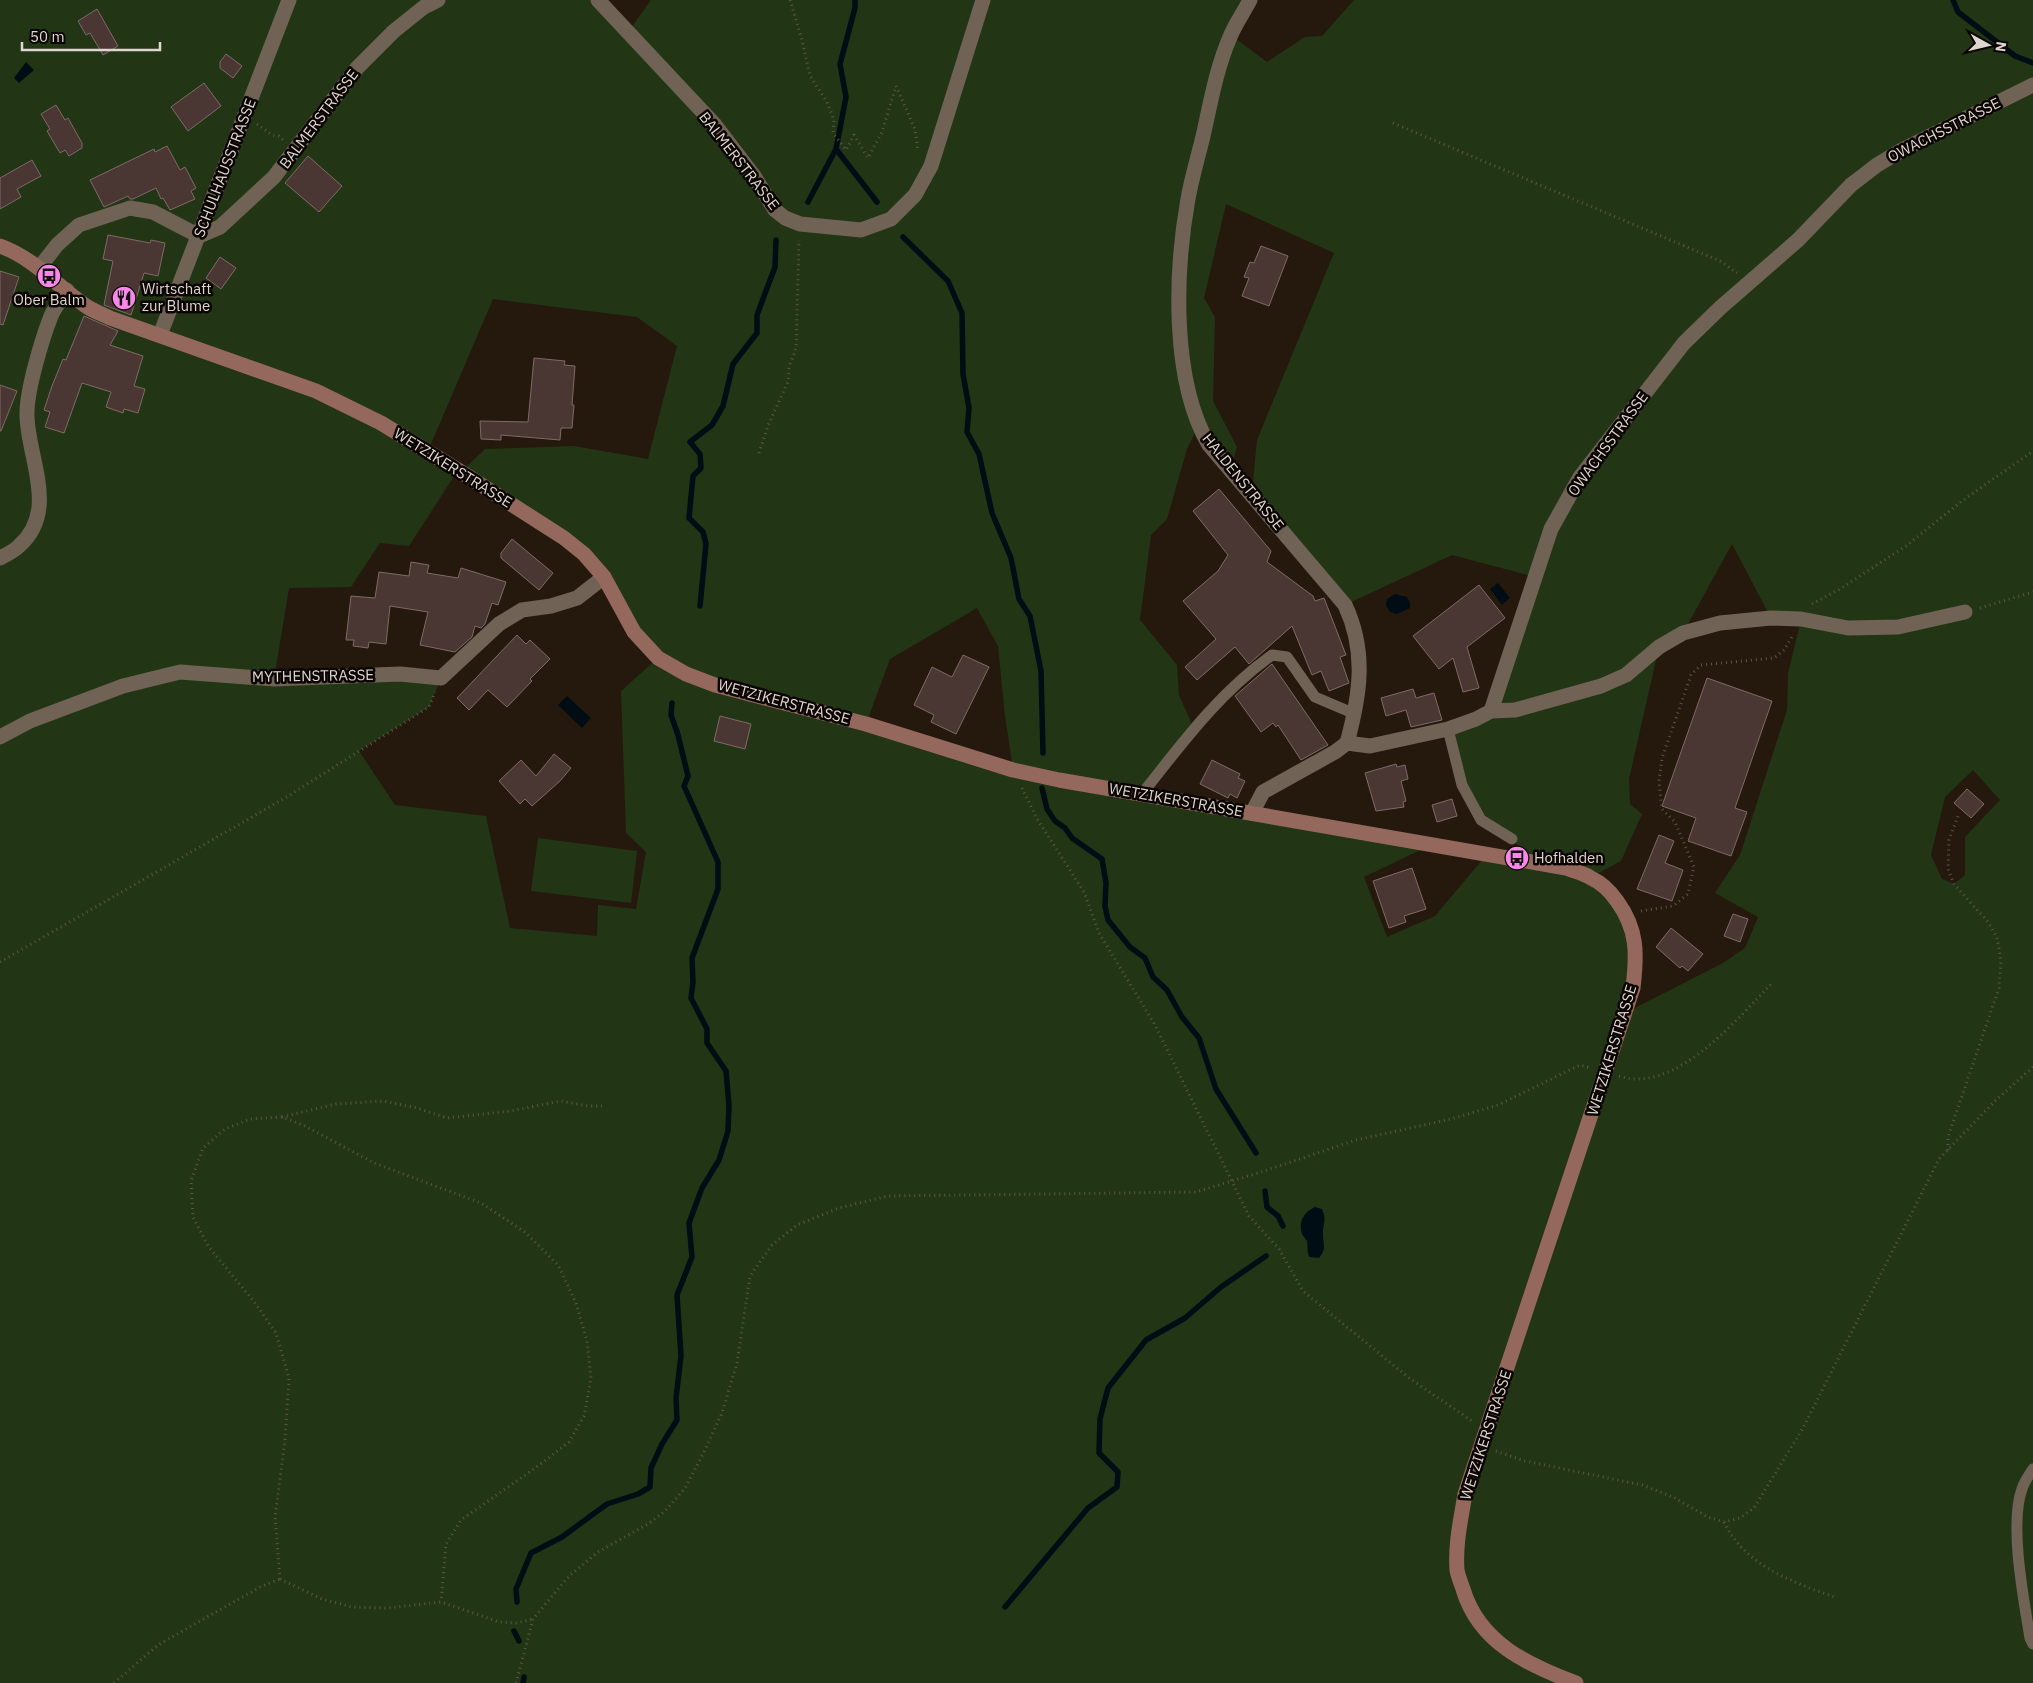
<svg xmlns="http://www.w3.org/2000/svg" width="2033" height="1683" font-family="'IBM Plex Sans',sans-serif">
<rect width="100%" height="100%" fill="#25190d"/>
<g fill="#223615" fill-rule="evenodd">
<path d="M0 0H598L628 32 651 0H1250L1231 35 1267 62 1305 37 1322 36 1354 0H2033V1683H0ZM1226 204 1334 253 1257 440 1253 482 1250 492 1345 605 1452 555 1535 577 1491 711 1448 729 1462 785 1481 820 1512 839 1522 850 1524 859 1488 853 1435 916 1387 937 1364 877 1433 844 1143 794 1194 729 1179 695 1177 665 1140 620 1151 535 1167 519 1187 449 1198 427 1226 463 1234 457 1237 447 1213 401 1215 317 1204 298ZM493 299 637 317 677 346 648 459 574 446 485 449 461 472 584 554 658 658 621 691 626 833 646 852 636 909 598 905 597 936 510 928 486 816 395 805 359 751 429 707 441 678 274 679 289 588 351 587 380 543 409 546 458 470 428 451ZM1732 544 1771 618 1801 620 1788 673 1787 710 1740 855 1715 893 1758 917 1745 948 1723 963 1627 1012 1634 935 1591 877 1621 861 1642 814 1630 804 1629 779 1659 647 1683 633ZM977 608 998 646 1005 716 1013 769 866 724 890 659ZM1973 770 2000 800 1965 837V875L1954 884 1942 879 1931 855 1945 797Z"/>
<polygon points="538,838 637,851 631,903 531,891"/>
</g>
<g fill="#010d14">
<polygon points="26,62 34,70 19,83 14,78"/>
<polygon points="1498,583 1510,598 1502,605 1490,589"/>
<polygon points="1395,594 1407,597 1410,603 1410,608 1397,614 1390,612 1386,605 1387,599"/>
<polygon points="567,696 591,718 582,728 558,705"/>
<path d="M1315 1207 1322 1209C1327 1221 1323 1222 1323 1234 1323 1244 1327 1249 1319 1258L1309 1257C1307 1251 1308 1247 1307 1241 1306 1239 1303 1236 1302 1234 1298 1221 1304 1212 1315 1207Z"/>
</g>
<g fill="none" stroke-linecap="round" stroke-linejoin="round">
<g stroke="#010d14" stroke-width="5.5">
<polyline points="855,0 855,8 840,64 846,97 836,149 877,202"/>
<polyline points="1953,0 1958,12 2015,56 2033,63"/>
<polyline points="808,202 836,149"/>
<polyline points="903,237 948,281 962,313 963,374 969,408 967,432 979,454 992,513 1011,558 1019,599 1030,616 1041,671 1043,753"/>
<polyline points="700,606 706,544 703,532 689,518 693,476 701,468 700,454 690,442 712,425 723,406 733,364 757,333 757,315 775,267 776,240"/>
<polyline points="1042,788 1047,809 1055,821 1065,828 1072,838 1102,859 1106,883 1105,906 1108,920 1130,947 1145,958 1153,977 1167,990 1182,1017 1199,1038 1216,1089 1256,1153"/>
<polyline points="1265,1191 1267,1207 1278,1216 1283,1226"/>
<polyline points="517,1602 516,1589 531,1553 562,1537 607,1504 638,1494 650,1487 651,1468 662,1444 677,1420 676,1398 681,1356 677,1295 692,1257 689,1223 702,1188 719,1160 728,1131 729,1106 726,1071 707,1043 707,1029 691,998 693,982 692,958 718,889 718,862 684,786 688,776 678,735 671,715 672,703"/>
<polyline points="1005,1607 1088,1508 1117,1487 1118,1472 1099,1453 1100,1419 1108,1388 1146,1340 1185,1318 1221,1287 1266,1256"/>
<polyline points="514,1631 519,1641"/>
<polyline points="523,1683 524,1677"/>
</g>
</g>
<g fill="#4a3733" stroke="#7f6a65">
<polygon points="97,9 118,46 103,55 90,33 86,35 78,21"/>
<polygon points="226,54 242,66 233,78 220,68 220,62"/>
<polygon points="204,83 221,106 188,131 171,107"/>
<polygon points="56,105 65,120 68,118 82,143 82,148 69,156 65,150 60,153 47,131 50,129 41,114"/>
<polygon points="167,146 180,170 185,167 196,188 191,191 195,199 170,210 163,198 161,199 156,188 133,199 130,199 128,196 104,207 90,180 154,149 155,152"/>
<polygon points="308,156 342,186 319,212 285,183"/>
<polygon points="32,160 41,176 17,189 21,197 0,209 0,178"/>
<polygon points="108,235 150,243 151,240 165,243 158,276 144,273 131,315 104,305 113,261 103,259"/>
<polygon points="1261,246 1288,256 1269,306 1242,296 1249,278 1244,277 1250,262 1254,263"/>
<polygon points="220,257 236,268 221,289 206,278"/>
<polygon points="0,271 19,277 3,325 0,324"/>
<polygon points="84,316 118,331 110,345 143,356 134,386 145,389 138,413 124,409 123,413 106,407 111,392 82,383 64,433 45,427 50,412 44,410 52,386 63,359 66,360"/>
<polygon points="534,358 565,361 564,365 575,366 572,405 574,405 572,428 561,428 560,440 501,435 501,440 481,439 480,421 528,422"/>
<polygon points="0,385 17,391 1,431 0,431"/>
<polygon points="1219,489 1271,551 1267,562 1313,596 1315,601 1324,598 1346,655 1340,657 1349,683 1329,691 1321,671 1312,675 1292,626 1249,664 1235,647 1197,680 1185,667 1216,639 1183,601 1218,571 1228,555 1193,511"/>
<polygon points="512,539 553,573 539,590 501,558 501,553"/>
<polygon points="411,562 429,565 427,573 458,578 461,568 506,582 498,605 492,603 485,624 481,628 475,626 472,637 455,652 420,645 428,612 390,606 386,644 369,642 368,648 353,646 354,640 346,640 351,596 375,598 379,572 409,576"/>
<polygon points="1479,585 1505,618 1467,647 1479,688 1463,692 1453,658 1439,669 1413,636"/>
<polygon points="517,635 526,644 530,640 550,659 530,679 532,681 507,707 488,690 469,710 457,698"/>
<polygon points="963,655 989,667 956,734 931,722 934,715 914,705 932,667 952,677"/>
<polygon points="1272,664 1328,745 1301,760 1278,725 1276,727 1273,723 1261,732 1235,696"/>
<polygon points="1707,678 1772,701 1735,808 1747,812 1731,856 1688,841 1696,818 1662,806"/>
<polygon points="1413,689 1416,698 1434,693 1442,720 1411,727 1406,710 1386,716 1381,698"/>
<polygon points="720,716 751,724 745,749 714,741"/>
<polygon points="554,754 571,768 560,781 532,806 525,799 520,804 499,781 521,760 536,776"/>
<polygon points="1212,760 1240,774 1238,778 1245,781 1237,798 1230,794 1228,798 1200,784"/>
<polygon points="1396,764 1397,767 1405,765 1408,779 1401,781 1406,801 1403,802 1404,807 1376,811 1365,773"/>
<polygon points="1967,789 1984,804 1971,818 1954,803"/>
<polygon points="1452,799 1457,816 1437,822 1432,805"/>
<polygon points="1659,835 1674,841 1665,863 1683,870 1672,901 1637,889"/>
<polygon points="1412,868 1426,909 1404,916 1406,922 1389,928 1373,881"/>
<polygon points="1733,914 1748,919 1740,942 1724,936"/>
<polygon points="1671,928 1703,954 1688,971 1682,966 1680,968 1656,947"/>
</g>
<g fill="none" stroke-linecap="round" stroke-linejoin="round">
<g stroke="#5f544a" stroke-width="3" stroke-dasharray="1 4" stroke-linecap="butt">
<polyline points="790,0 802,40 810,76 827,102 834,120 833,133 846,150 854,135 868,158 882,132 896,86 915,129 918,151"/>
<polyline points="1393,123 1720,261 1737,273"/>
<polyline points="257,124 272,135 279,136 283,140"/>
<polyline points="759,453 769,423 788,382 789,367 796,349 799,240"/>
<polyline points="1812,604 1840,589 1906,546 1962,501 2033,451"/>
<polyline points="1980,608 2033,592"/>
<polyline points="1022,788 1036,817 1084,892 1099,933 1155,1025 1249,1216 1279,1249 1303,1291 1409,1378 1472,1421"/>
<polyline points="1641,911 1673,906 1688,894 1694,867 1675,822 1662,809 1659,782 1662,758 1691,675 1701,665 1774,658 1784,650 1793,635"/>
<polyline points="0,962 285,798 429,707 435,692"/>
<path d="M1619 1076C1675 1095 1737 1019 1772 983"/>
<polyline points="282,1117 336,1104 383,1101 417,1108 447,1118 511,1111 561,1101 588,1106 602,1106"/>
<polyline points="1948,1150 1948,1137 1999,988 2001,961 1997,937 1988,922 1954,884 1948,869 1949,840 1958,816"/>
<polyline points="1496,1451 1525,1461 1642,1485 1673,1497 1708,1517 1724,1522 1740,1518 1754,1508 1803,1428 1939,1159 1996,1100 2033,1067"/>
<path d="M1724 1522C1744 1565 1794 1583 1835 1597"/>
<polyline points="280,1579 275,1517 285,1440 289,1378 276,1333 256,1304 208,1246 193,1217 191,1181 203,1148 225,1129 250,1119 282,1117 305,1126 374,1163 481,1203 525,1232 558,1265 576,1303 587,1341 591,1378 584,1416 569,1442 538,1466 461,1520 446,1544 441,1602"/>
<polyline points="280,1579 322,1599 352,1607 387,1608 441,1602 499,1622 517,1623 533,1619"/>
<polyline points="114,1683 158,1645 260,1587 280,1579"/>
<polyline points="516,1683 533,1619 569,1576 598,1552 648,1524 665,1511 685,1488 701,1458 722,1413 737,1363 750,1276 772,1245 797,1225 839,1208 888,1196 1196,1192 1255,1174 1356,1140 1451,1119 1498,1105 1580,1065 1591,1068"/>
</g>
<g stroke="#706254" stroke-width="11">
<polyline points="1448,729 1462,785 1481,820 1512,839"/>
<path d="M1142 794C1183 742 1218 694 1272 655L1287 657 1315 697 1355 714"/>
<path d="M2033 1469C2029 1475 2024 1482 2022 1489 2009 1524 2024 1601 2030 1638L2033 1644"/>
</g>
<g stroke="#706254" stroke-width="15">
<polyline points="598,0 715,125 754,176 775,210 785,218 800,224 861,230 891,219 915,195 931,166 983,0"/>
<path d="M1250 0C1244 12 1235 24 1230 37 1217 67 1211 100 1204 132 1199 154 1192 176 1188 199 1175 271 1171 380 1209 445L1345 605C1367 652 1360 695 1347 743"/>
<polyline points="39,268 57,245 79,225 130,208 153,212 199,236 220,227 274,177 357,68 394,31 424,7 438,0"/>
<polyline points="160,335 289,0"/>
<path d="M0 558C6 555 14 551 19 546 59 511 28 459 27 416 26 392 42 339 51 316 55 307 62 298 67 290"/>
<polyline points="1491,711 1515,710 1601,686 1626,675 1659,647 1683,633 1720,623 1771,618 1801,619 1848,628 1898,627 1965,612"/>
<polyline points="0,737 30,721 123,686 180,672 274,679 400,674 441,678 499,624 522,610 551,606 577,598 604,577"/>
<polyline points="1252,813 1263,792 1335,752 1347,743 1370,746 1448,729 1476,719 1491,711 1551,529 1580,477 1684,343 1720,308 1798,240 1851,185 1877,165 1902,150 2033,85"/>
</g>
<path stroke="#95685d" stroke-width="15" d="M0 246C34 258 57 286 86 306 93 311 102 314 110 318L316 391 381 423 461 472 564 538 584 554 604 577 634 632 658 658 686 674 715 685 866 724 1013 770 1059 780 1566 868C1574 871 1584 873 1591 878 1602 883 1610 891 1617 901 1638 930 1637 954 1633 988L1465 1494C1461 1519 1455 1544 1457 1570 1458 1576 1461 1583 1463 1589 1479 1643 1528 1665 1576 1683"/>
</g>
<defs>
<g id="bus-disc" transform="scale(1.25)"><circle r="9.5" fill="#f987e9" stroke="#0a0503"/><path d="M-5-6H5V4H4V6H2V4H-2V6H-4V4H-5ZM-3.5-4V0h7V-4ZM-3.5 1.2v1.5H-2V1.2ZM2 1.2v1.5H3.5V1.2Z" fill="#111"/></g>
<g id="restaurant-disc" transform="scale(1.25)"><circle r="9.5" fill="#f987e9" stroke="#0a0503"/><path d="M-5-6h1v4h1v-4h1v4h1v-4h1v5L-1.5 .5V6h-2V.5L-5-1ZM5-6V6H3V1.5H1.5Q1.5-4 5-6Z" fill="#111"/></g>
</defs>
<g fill-rule="evenodd">
<use href="#bus-disc" x="49" y="276"/>
<use href="#restaurant-disc" x="124" y="298"/>
<use href="#bus-disc" x="1517" y="858"/>
</g>
<g text-anchor="middle" stroke-width="5" stroke-linejoin="round" paint-order="stroke">
<g font-size="15" fill="#dfd6cf" stroke="#0a0503">
<text transform="translate(319 119) rotate(-53)" y="5">BALMERSTRASSE</text>
<text transform="translate(1944 130) rotate(-27)" y="5">OWACHSSTRASSE</text>
<text transform="translate(739 161) rotate(52)" y="5">BALMERSTRASSE</text>
<text transform="translate(225 168) rotate(-69)" y="5">SCHULHAUSSTRASSE</text>
<text transform="translate(1608 444) rotate(-54)" y="5">OWACHSSTRASSE</text>
<text transform="translate(453 468) rotate(32)" y="5">WETZIKERSTRASSE</text>
<text transform="translate(1243 482) rotate(51)" y="5">HALDENSTRASSE</text>
<text transform="translate(313 676) rotate(-1)" y="5">MYTHENSTRASSE</text>
<text transform="translate(784 702) rotate(15)" y="5">WETZIKERSTRASSE</text>
<text transform="translate(1176 800) rotate(10)" y="5">WETZIKERSTRASSE</text>
<text transform="translate(1612 1050) rotate(-73)" y="5">WETZIKERSTRASSE</text>
<text transform="translate(1486 1435) rotate(-72)" y="5">WETZIKERSTRASSE</text>
</g>
<g font-size="15" fill="#dfd6cf" stroke="#0a0503" text-anchor="start">
<text x="142" y="294">Wirtschaft<tspan x="142" dy="17">zur Blume</tspan></text>
<text x="49" y="305" text-anchor="middle">Ober Balm</text>
<text x="1534" y="863">Hofhalden</text>
</g>
</g>
<g transform="translate(1988 45) rotate(98)" stroke="#0a0503" stroke-width="4" paint-order="stroke">
<path d="M0-4L9 19L0 12L-9 19Z" fill="#dfd6cf"/>
<text y="-8" font-size="14" font-weight="bold" text-anchor="middle" fill="#dfd6cf">N</text>
</g>
<path d="M22 42v8h138v-8" fill="none" stroke="#dfd6cf" stroke-width="2.5"/>
<text x="30" y="42" font-size="15" fill="#dfd6cf" stroke="#0a0503" stroke-width="4" paint-order="stroke">50 m</text>
</svg>
